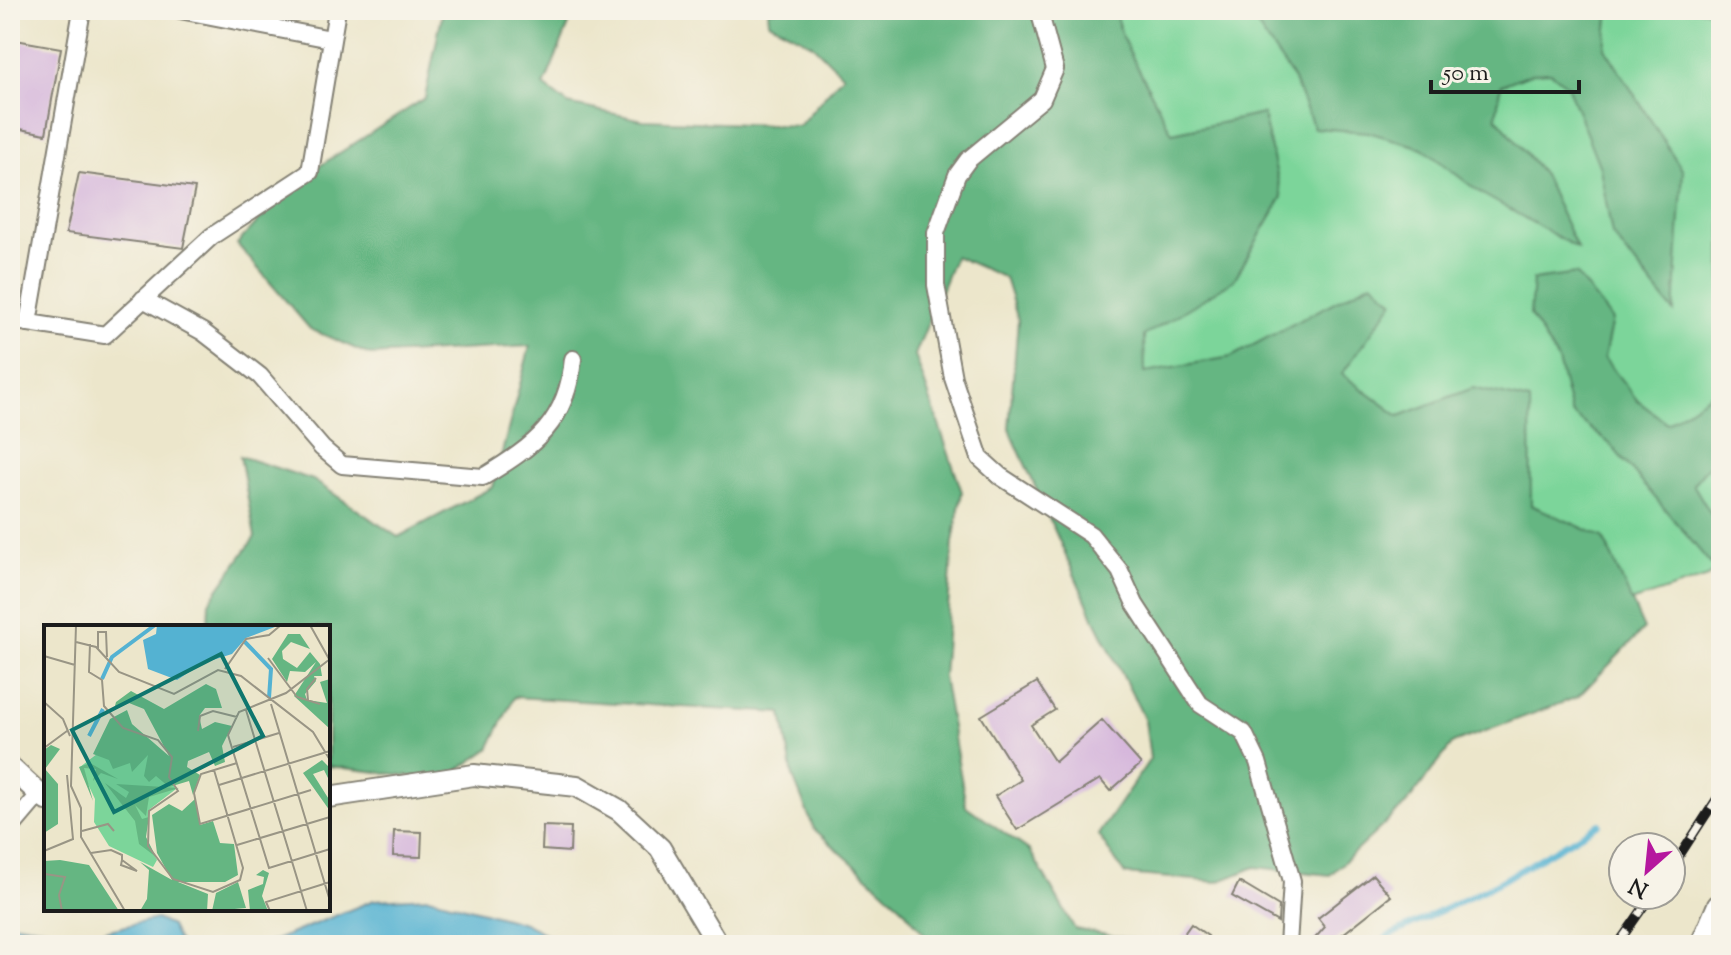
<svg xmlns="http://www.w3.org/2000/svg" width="1731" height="955" font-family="'Sorts Mill Goudy',serif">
<rect width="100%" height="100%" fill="#f7f3e8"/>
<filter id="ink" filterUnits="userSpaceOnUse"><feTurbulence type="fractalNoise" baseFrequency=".0125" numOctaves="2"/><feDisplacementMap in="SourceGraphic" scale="16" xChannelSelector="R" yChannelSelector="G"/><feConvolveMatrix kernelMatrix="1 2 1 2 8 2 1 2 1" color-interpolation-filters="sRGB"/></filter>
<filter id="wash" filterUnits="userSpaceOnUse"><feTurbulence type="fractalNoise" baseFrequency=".006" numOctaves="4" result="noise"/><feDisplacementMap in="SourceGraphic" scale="32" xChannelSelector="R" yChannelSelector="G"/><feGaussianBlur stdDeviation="1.8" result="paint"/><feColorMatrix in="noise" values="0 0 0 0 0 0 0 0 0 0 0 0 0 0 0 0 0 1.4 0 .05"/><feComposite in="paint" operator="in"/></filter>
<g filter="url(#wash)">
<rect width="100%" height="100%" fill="#ece6cb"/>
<polygon fill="#7cd59a" stroke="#4c785b" stroke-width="2" points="1058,10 1721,10 1721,561 1708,577 1609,609 1134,399"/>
<g fill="#65b682" stroke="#40694f" stroke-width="2">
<polygon points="443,10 575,10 544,86 568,104 643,120 799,126 843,75 812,44 769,22 768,10 1114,10 1123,39 1172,133 1263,114 1282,197 1234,280 1144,336 1145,372 1231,357 1372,282 1394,301 1342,374 1399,416 1473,388 1530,401 1531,505 1603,537 1644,629 1578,697 1453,743 1407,803 1330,875 1255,867 1218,882 1125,874 1098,835 1150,759 1145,720 1091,612 1009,428 1018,320 1005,278 955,256 915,355 962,492 953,542 943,677 966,806 1030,851 1075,929 1140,941 1145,945 933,945 902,907 814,829 793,777 782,713 514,697 489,749 444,780 328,766 328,627 208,627 209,602 255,537 240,456 313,480 398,537 493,487 530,346 370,355 310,329 237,244 293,183 425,98"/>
<polygon points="1242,10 1609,10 1605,48 1683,171 1674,312 1612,235 1600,168 1567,85 1551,72 1533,73 1501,85 1496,117 1543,174 1577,248 1479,192 1422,148 1368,132 1314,128 1293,78 1251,17"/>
<polygon points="1576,274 1612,320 1604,358 1638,401 1667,423 1721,387 1721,451 1693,484 1721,531 1721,571 1714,568 1610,444 1571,413 1558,361 1530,315 1533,280"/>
</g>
<g fill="#54b2d2" stroke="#386777" stroke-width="2">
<polygon points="429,897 524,923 567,945 263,945 374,900"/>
<polygon points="156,919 171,926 180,945 10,945 10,923 88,935"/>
</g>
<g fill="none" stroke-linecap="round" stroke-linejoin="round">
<polyline stroke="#54b2d2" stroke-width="6" points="1379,945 1387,937 1498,883 1599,824"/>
</g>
<g id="blocks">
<g fill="#d6b7dc">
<polygon points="10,39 61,48 46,134 10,127"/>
<polygon points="79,173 195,188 183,248 66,233"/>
<polygon points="1037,682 1055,710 1031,725 1055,762 1102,720 1141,764 1110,791 1100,779 1017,830 995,796 1021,780 981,716"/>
<polygon points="543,826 571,827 570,852 542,850"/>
<polygon points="394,831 422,832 421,857 393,856"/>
<polygon points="1373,875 1391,896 1329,945 1309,945 1325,927 1318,918"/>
<polygon points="1239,882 1279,906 1278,922 1232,896"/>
<polygon points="1191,924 1208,936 1201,945 1176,945"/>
</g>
</g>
</g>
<g filter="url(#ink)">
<use href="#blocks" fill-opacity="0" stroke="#848174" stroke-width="2"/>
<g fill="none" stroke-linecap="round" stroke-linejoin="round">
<g stroke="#848174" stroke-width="20">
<g id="minor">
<polyline points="180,10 331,39"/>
<polyline points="1039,10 1055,69 1042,99 968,160 957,175 936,233 936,285 953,378 980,458 1000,476 1091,535 1120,571 1135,604 1200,704 1244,733 1258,762 1292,881 1288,945"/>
<path d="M143 299 203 332 260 376 322 448 342 465 483 477C536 445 567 422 573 359"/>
<polyline points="10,320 105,335 212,236 310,172 337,10"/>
<polyline points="28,323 82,10"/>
<polyline points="10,829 38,796"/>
</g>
</g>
<g stroke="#848174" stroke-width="24">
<g id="tertiary">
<polyline points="10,767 46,800"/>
<polyline points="328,797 474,775 577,786 619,810 660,848 718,945"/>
</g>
</g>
<g stroke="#848174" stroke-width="32">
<polyline id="trunk" points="1705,945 1721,908"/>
</g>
<use href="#minor" stroke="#fff" stroke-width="16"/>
<use href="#tertiary" stroke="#fff" stroke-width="20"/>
<use href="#trunk" stroke="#fff" stroke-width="28"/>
<g stroke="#1c1c1c" stroke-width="9">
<g id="rail">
<polyline points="1671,869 1721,792"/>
<polyline points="1617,945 1652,895"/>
</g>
</g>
<use href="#rail" stroke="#f7f3e8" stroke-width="6" stroke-dasharray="18" stroke-linecap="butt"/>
</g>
</g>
<g transform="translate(44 625)">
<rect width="286" height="286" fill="#ece6cb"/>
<path d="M104 127 132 164 106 184 101 211 113 235 109 242 65 221 50 197 51 174 36 142 53 129Z" fill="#7cd59a"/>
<path d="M244 9H256L266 24 247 17 238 26 239 34 253 43 266 27 276 39 278 51H270L272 56 261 69 263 75 283 78 276 57 286 54V104L250 71 272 37 261 47 246 46 243 57 228 34ZM162 59 172 64 178 83H161L155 91 158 104 171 97 188 101 178 121 181 137 171 141 165 127 144 136 143 142 156 150 149 170 145 156 125 162 112 151 105 157 100 151 104 130 88 147 86 138 69 144 65 135 49 129 66 94 83 85 88 99 125 131 100 84 85 78 70 85 72 77 87 66 120 84ZM7 120 16 124 1 144 14 159V199L0 208V125ZM278 135 286 143V157L280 145 269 149 286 176V186L259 148ZM46 138 74 154 57 148 49 156 52 144 40 143 49 176 35 142ZM61 158 82 173 85 167 72 159 135 163 105 172 102 191 91 180 98 194 105 192 102 212 112 232 95 219 91 196ZM151 174 156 200 169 196 176 218 190 219 194 250 181 257H134L164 269 163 286H96L103 274 105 245 96 237 128 255 113 228 108 190 125 179 138 186ZM16 235 45 240 75 286H0V236ZM219 245 225 248 218 271 224 286H206L204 265 219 259 220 252 212 250ZM194 257 202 283 168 286 172 268Z" fill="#65b682"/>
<path d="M113 0H236L202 13 188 29 159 38 133 55 104 44 99 15 112 9Z" fill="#54b2d2"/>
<path fill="none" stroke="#54b2d2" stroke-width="4" d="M200 16 227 44 225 73M58 54 68 32 111 0M45 111 59 84"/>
<path fill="none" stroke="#999585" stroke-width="2" d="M32 0 27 161 37 183V212L81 286M266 0 285 34M32 17 52 22 75 47 130 69 174 45 197 51 269 107 286 135M46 19 45 47 58 55 60 81 79 103 114 115 128 132 125 152 134 166 105 186 104 221 129 254 169 267 196 255 199 243 170 145M54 24V7H62L63 32M0 31 31 40M224 33 253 72 276 79M286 34 242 68 195 87 184 110 225 243 286 224M181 44 202 14 225 10 237 0M264 75 263 64 272 53M0 77 19 94 26 111M227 79 286 276M202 85 263 286M154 106 156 91 169 86 193 92M189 122 235 108M0 123 23 106M193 138 157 149 150 168 156 199 267 165M175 160 286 126M38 206 64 199 70 206M193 220 286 192M0 226 29 214 23 150M47 228 67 225 78 230V235L77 240 93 246 78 235M1 249 21 252 15 270 18 286M226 286 222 277 286 257"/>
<path fill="#0f766e" fill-opacity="0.15" stroke="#0f766e" stroke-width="4" d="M177 29 219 111 70 187 28 105Z"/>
<rect width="286" height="286" fill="none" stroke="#1c1c1c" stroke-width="4"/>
</g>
<rect width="1731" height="955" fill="none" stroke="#f7f3e8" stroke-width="40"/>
<g transform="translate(1647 871) rotate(207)"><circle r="38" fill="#f7f3e8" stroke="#9f9d96" stroke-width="2"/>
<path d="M0-6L14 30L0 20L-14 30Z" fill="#b5179e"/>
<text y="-12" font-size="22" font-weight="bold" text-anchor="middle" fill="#1c1c1c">N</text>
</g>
<path d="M1431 80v12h148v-12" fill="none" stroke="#1c1c1c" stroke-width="4"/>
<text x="1443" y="80" font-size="24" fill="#1c1c1c" stroke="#f7f3e8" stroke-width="6" paint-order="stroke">50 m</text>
</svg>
